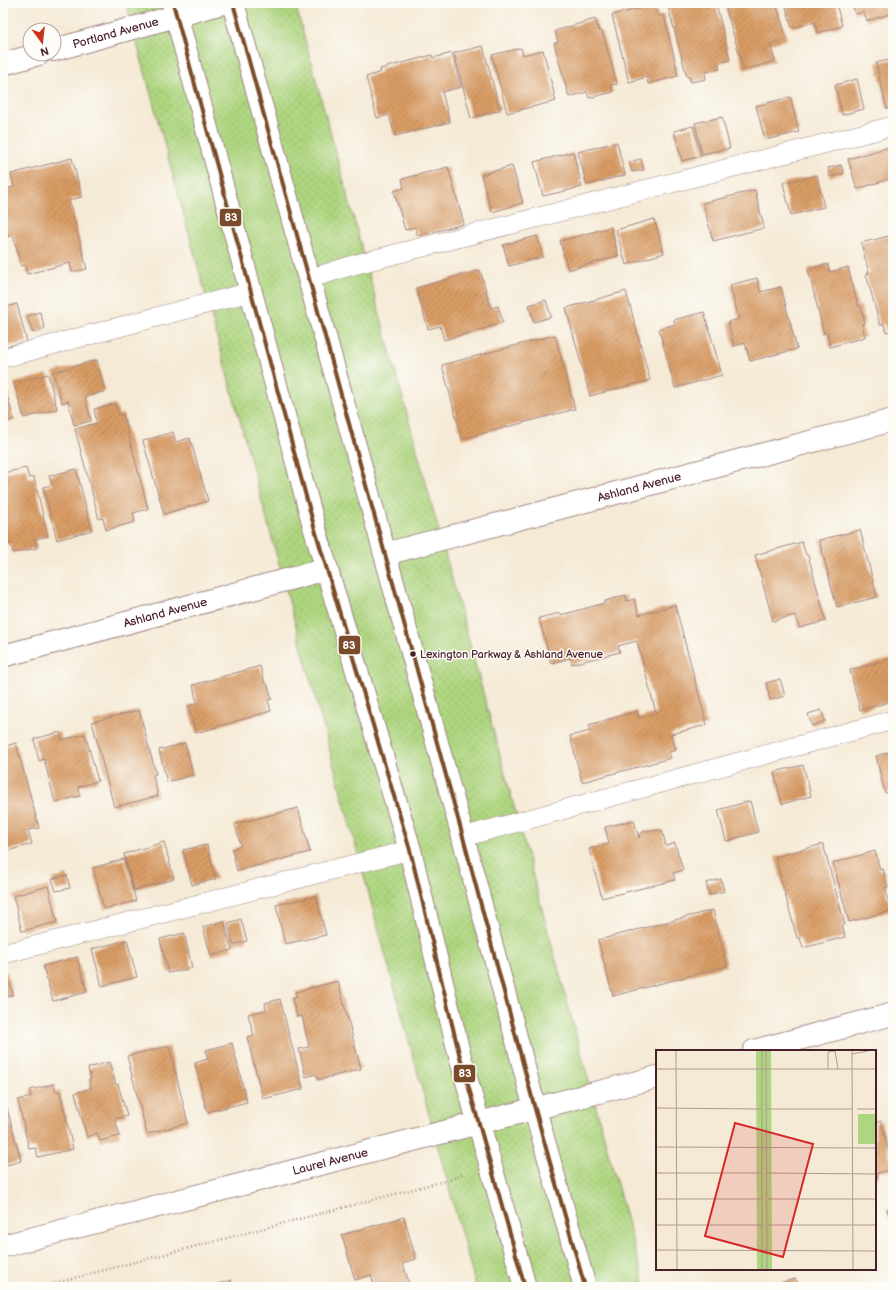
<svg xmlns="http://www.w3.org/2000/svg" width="896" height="1290" font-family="'Balsamiq Sans',sans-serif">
<defs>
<pattern id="park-dots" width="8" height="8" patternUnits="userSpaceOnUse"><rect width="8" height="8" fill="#aed57f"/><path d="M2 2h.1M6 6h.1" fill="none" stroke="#97b66e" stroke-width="1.8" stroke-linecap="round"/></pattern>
<pattern id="building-hatch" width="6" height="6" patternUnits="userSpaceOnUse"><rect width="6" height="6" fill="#d99c65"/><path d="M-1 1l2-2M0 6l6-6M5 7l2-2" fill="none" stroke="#b27f53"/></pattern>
</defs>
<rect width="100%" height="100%" fill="#fdfcf7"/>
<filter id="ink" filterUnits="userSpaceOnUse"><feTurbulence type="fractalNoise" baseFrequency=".025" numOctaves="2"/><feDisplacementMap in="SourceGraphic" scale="8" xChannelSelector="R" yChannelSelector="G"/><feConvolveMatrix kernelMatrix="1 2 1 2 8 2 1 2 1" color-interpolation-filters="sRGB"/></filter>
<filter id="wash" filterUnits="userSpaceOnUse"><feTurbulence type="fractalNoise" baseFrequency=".012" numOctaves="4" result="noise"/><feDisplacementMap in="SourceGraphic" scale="16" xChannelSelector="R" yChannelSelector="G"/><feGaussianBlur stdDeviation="0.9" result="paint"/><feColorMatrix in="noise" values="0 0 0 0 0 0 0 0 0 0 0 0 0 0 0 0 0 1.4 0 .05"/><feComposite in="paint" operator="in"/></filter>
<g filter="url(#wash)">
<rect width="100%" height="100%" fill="#f5ead6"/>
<polygon fill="url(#park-dots)" stroke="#7c7a55" points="126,3 295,3 645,1287 476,1287"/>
<g id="blocks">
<g fill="url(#building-hatch)">
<polygon points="667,3 716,3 730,60 718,63 720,69 705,72 706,79 691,82 689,77 687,77"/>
<polygon points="724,3 776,3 787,39 770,44 775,61 744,70"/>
<polygon points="785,3 836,3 842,26 818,33 815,22 792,28"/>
<polygon points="852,3 893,3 893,13 867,21 864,12 855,14"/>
<polygon points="655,5 658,16 664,15 677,69 676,70 678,76 648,84 647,77 629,82 612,15"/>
<polygon points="595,19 599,31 602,31 617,84 611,85 613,92 589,98 587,92 569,97 554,43 558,42 555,31"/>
<polygon points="483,46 500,110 471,118 454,53"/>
<polygon points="521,48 523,55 543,50 556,101 507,113 492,55"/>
<polygon points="452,53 461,87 442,92 450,122 395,136 389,115 377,118 366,77 381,72 380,69 432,55 433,58"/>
<polygon points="893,59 893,107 887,109 876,63"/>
<polygon points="857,79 864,109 842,115 835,85"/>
<polygon points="790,97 799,132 765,140 756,106"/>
<polygon points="722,117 730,148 702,154 695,123"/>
<polygon points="693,126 701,156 682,161 674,131"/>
<polygon points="617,142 625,175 587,185 578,152"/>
<polygon points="893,146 893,178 857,189 848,159"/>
<polygon points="573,152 582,187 543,196 534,162"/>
<polygon points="72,158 82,197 69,200 87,269 72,272 70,263 27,274 25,265 21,266 13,235 3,237 3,189 14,187 11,174"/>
<polygon points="641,159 644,170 632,172 629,162"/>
<polygon points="841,165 844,173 830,177 828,168"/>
<polygon points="512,166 523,203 492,212 481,175"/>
<polygon points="448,167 464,224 418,236 415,227 405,230 394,191 404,188 402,179"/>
<polygon points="817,175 824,207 791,215 783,183"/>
<polygon points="755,190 764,228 713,241 703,203"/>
<polygon points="654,219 664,253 626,265 616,230"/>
<polygon points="611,227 618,256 568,270 560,241"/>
<polygon points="893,235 893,330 886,332 884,324 880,325 866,274 869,273 861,243"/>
<polygon points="537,236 543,257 509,266 503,245"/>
<polygon points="828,264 830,272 848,267 858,306 861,306 865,323 862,324 865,337 830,347 827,333 824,334 808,269"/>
<polygon points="480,270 491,308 498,306 503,322 496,324 496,325 444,340 440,326 428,329 416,288"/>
<polygon points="757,278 760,292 781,287 797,349 750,361 745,343 734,346 728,322 739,319 730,285"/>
<polygon points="626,291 650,380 590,396 566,308"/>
<polygon points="546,300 551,317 534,322 529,305"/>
<polygon points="17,304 27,342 3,347 3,308"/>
<polygon points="40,312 45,329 33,333 27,316"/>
<polygon points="704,312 722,375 675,388 659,329 675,324 674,320"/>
<polygon points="555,335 575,409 462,439 442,365"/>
<polygon points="97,360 105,391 85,397 91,421 74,425 68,401 62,403 53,372"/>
<polygon points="48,374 57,409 24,418 14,383"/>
<polygon points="3,381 14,420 3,423"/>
<polygon points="115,404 119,415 123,414 148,509 133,513 135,522 106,530 103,518 99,519 75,429 97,423 94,409"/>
<polygon points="173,432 176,442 190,438 208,501 164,514 143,441"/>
<polygon points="26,468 29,478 34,477 48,536 35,539 37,548 13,553 11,543 6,545 3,532 3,491 7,490 3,473"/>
<polygon points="76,469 92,530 57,540 43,487 52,485 49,476"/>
<polygon points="860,530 877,597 837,607 819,540"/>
<polygon points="802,542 806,555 808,555 826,621 799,628 795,615 773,621 755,555"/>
<polygon points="626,595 627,601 634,599 639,615 675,605 707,725 671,734 676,750 669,752 671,758 582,782 570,736 590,731 589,725 637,711 639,718 656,713 637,641 618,646 620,652 572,664 570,658 551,663 539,618 560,613 561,615 605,603 605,601"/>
<polygon points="893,658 893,701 860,710 850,670"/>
<polygon points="260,666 265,684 267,683 272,699 268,700 271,711 196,733 188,706 197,703 193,685"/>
<polygon points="780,679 785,696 770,700 766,683"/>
<polygon points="139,710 156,774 153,775 158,796 114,807 92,722"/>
<polygon points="821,710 825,721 812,726 808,714"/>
<polygon points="60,732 62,740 85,734 98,781 78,787 80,796 55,802 44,759 39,761 34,739"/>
<polygon points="16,743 39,828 28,830 32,844 3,852 3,747"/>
<polygon points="185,743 193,775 167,782 159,750"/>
<polygon points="893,751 893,791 885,793 876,756"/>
<polygon points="803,765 811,796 782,804 774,772"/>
<polygon points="750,801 758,832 726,841 718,810"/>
<polygon points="298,808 310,852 237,871 232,849 241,846 235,824"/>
<polygon points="634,820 639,838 639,835 645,831 662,830 666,846 675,843 683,870 673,873 675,880 602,898 589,849 609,844 605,827"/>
<polygon points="164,842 174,879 134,890 124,854"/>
<polygon points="823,844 845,925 842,925 845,937 803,948 800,938 797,938 775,857"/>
<polygon points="207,845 216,879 192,885 183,850"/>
<polygon points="875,851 880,870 883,869 888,887 885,887 891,911 849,922 833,863"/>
<polygon points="124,859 136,901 104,909 93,868"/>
<polygon points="67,875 70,888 56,891 52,879"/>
<polygon points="721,879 724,891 709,895 706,883"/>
<polygon points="48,886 57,922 22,931 13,896"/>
<polygon points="316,896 326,935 285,944 276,905"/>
<polygon points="713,910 727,966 613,996 598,940"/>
<polygon points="241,919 247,941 233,945 228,923"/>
<polygon points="224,921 232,950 211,956 203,927"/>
<polygon points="184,933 192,968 168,973 160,939"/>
<polygon points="127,940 137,977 102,986 92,949"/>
<polygon points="77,957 87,992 53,1001 43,966"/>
<polygon points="7,972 13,995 3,998 3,973"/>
<polygon points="338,981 361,1069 318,1080 316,1074 306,1077 299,1049 309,1047 302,1016 297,1017 292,999 297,997 295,992"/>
<polygon points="280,999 303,1089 263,1099 247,1037 254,1036 248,1014 266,1010 265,1003"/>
<polygon points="232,1043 247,1102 207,1112 195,1063 208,1059 206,1050"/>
<polygon points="169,1046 188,1123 147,1134 127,1056"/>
<polygon points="109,1062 116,1085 118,1084 127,1116 115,1119 120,1136 100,1141 97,1133 87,1137 75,1093 91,1088 89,1079 91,1079 88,1068"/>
<polygon points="54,1084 56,1092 60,1091 73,1149 38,1157 36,1148 29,1149 18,1100 31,1097 30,1090"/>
<polygon points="3,1093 21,1161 3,1166"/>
<polygon points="881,1121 893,1169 877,1173 878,1178 875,1178 875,1123"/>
<polygon points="893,1207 893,1229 887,1209"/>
<polygon points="404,1217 416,1259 403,1263 410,1287 375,1287 371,1275 355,1280 342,1235"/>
<polygon points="796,1279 798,1287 766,1287 766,1286"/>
<polygon points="231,1280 233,1287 208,1287"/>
</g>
</g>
</g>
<g filter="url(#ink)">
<use href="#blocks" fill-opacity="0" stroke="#a08480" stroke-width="1"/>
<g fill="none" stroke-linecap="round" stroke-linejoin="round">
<g stroke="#a08480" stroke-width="20">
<g id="lane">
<polyline points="309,279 353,265 893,126"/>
<polyline points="3,358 250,292"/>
<polyline points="463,837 893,720"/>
<polyline points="3,954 410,850"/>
</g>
</g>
<g stroke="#a08480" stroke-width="24">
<g id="street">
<path id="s1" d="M54 50 223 3"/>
<polyline points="3,64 39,54"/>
<path id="s2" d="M385 554 893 420"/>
<path id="s3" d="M3 656 327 569"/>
<polyline points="754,1051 893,1014"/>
<path id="s4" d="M3 1246 657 1077"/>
</g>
</g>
<g stroke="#a08480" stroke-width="24">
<g id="secondary">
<polyline points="173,3 314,526 410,850 459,1053 525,1287"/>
<polyline points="233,3 463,837 535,1109 585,1287"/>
</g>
</g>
<polyline stroke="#a08480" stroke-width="2.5" stroke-dasharray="1 3" stroke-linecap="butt" points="40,1287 452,1179 464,1173"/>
<use href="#lane" stroke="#fff" stroke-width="19"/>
<use href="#street" stroke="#fff" stroke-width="22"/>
<use href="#secondary" stroke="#fff" stroke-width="22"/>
<g stroke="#fdfcf7" stroke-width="7">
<g id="bus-1">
<polyline points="173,3 314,526 410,850 459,1053 525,1287"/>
<polyline points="233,3 463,837 535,1109 585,1287"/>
</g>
</g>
<use href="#bus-1" stroke="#7a4b2a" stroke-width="4"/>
</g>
</g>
<circle fill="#4a1f2b" stroke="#fdfcf7" stroke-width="1.5" cx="413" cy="654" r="3.5"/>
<g text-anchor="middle" stroke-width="3" stroke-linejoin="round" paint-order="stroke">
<g font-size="11" fill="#4a1f2b" stroke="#fdfcf7" text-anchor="start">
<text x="420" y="658">Lexington Parkway &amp; Ashland Avenue</text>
</g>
<g font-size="12" fill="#4a1f2b" stroke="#fdfcf7">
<text dy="4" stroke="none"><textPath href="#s1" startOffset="64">Portland Avenue</textPath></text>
<text dy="4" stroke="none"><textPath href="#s2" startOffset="263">Ashland Avenue</textPath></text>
<text dy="4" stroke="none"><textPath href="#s3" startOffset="168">Ashland Avenue</textPath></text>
<text dy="4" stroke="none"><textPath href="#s4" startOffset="338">Laurel Avenue</textPath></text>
</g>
</g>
<g transform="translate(656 1050)">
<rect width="220" height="220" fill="#f5ead6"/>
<path d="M202 64H220V94H202Z" fill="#aed57f"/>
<path d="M100 0H115L116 220H101Z" fill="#aed57f"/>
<path fill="none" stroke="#b19992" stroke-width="1" d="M20 0 21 220M106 0V220M110 0 111 220M196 0 197 220M196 4 212 1M0 19H220M172 19V2L179 1 182 19M0 58 105 59M111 59H196M201 59H220M0 97 220 98M0 123H106M111 123 220 124M0 149H106M112 149H220M0 175H106M112 175H220M0 200 220 201"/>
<path fill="#d62828" fill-opacity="0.15" stroke="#d62828" stroke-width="2" d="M79 73 157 94 127 207 49 186Z"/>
<rect width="220" height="220" fill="none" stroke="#4a1f2b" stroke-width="2"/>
</g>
<g stroke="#fdfcf7" stroke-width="1.5">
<rect x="219" y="208" width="23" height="19" rx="4" fill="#7a4b2a"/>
<rect x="338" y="635" width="23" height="20" rx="4" fill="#7a4b2a"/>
<rect x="453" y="1064" width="23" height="19" rx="4" fill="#7a4b2a"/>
</g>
<g font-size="11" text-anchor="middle" font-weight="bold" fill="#fff">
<text x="231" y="221">83</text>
<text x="349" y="649">83</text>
<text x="465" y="1077">83</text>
</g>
<rect width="896" height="1290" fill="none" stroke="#fdfcf7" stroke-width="16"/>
<g transform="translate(42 42) rotate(165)"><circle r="19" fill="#fdfcf7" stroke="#b5a4a5"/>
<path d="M0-3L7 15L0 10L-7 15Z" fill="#c8321e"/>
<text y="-6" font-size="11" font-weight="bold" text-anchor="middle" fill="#4a1f2b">N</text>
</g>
</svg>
